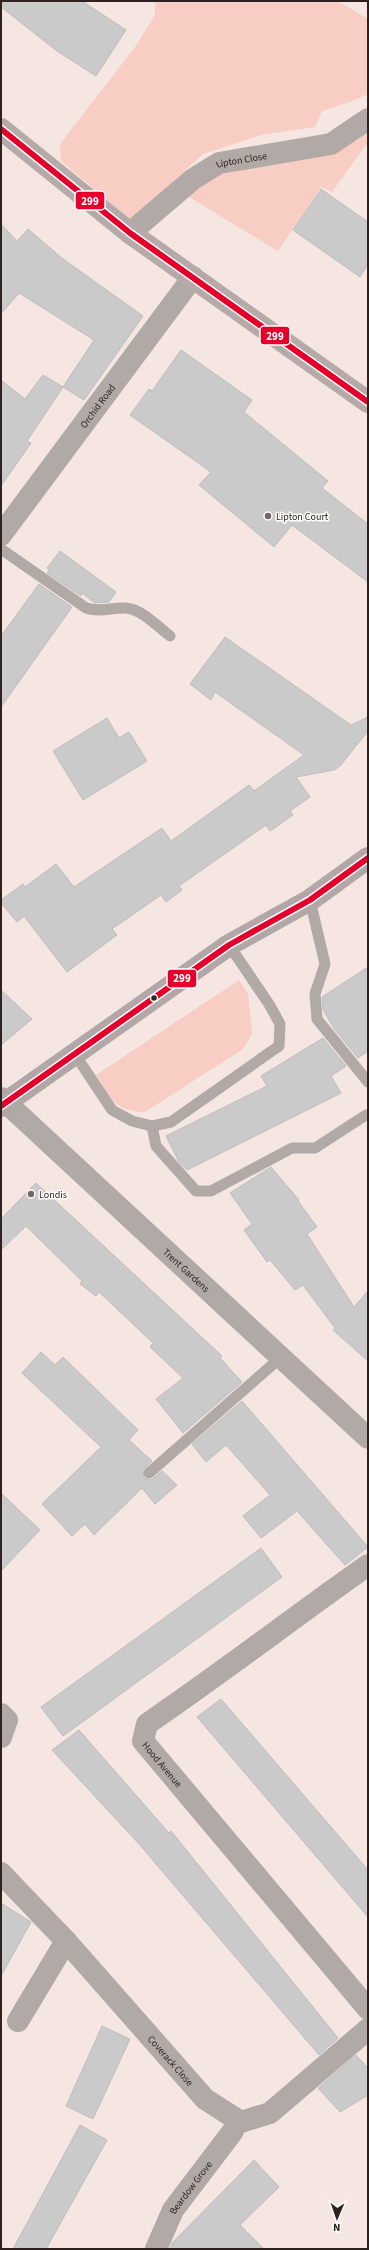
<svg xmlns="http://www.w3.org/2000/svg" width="369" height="2250" font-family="'Source Sans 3',sans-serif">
<rect width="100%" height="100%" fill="#f5e6e2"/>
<g fill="#f8cdc3">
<polygon points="155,1 338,1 368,19 368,94 350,102 322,111 315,127 261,135 203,154 131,220 61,161 60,144 135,47 155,15"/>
<polygon points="368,128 368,142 332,192 321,187 278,251 184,194 232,167"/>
<path d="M239 980 248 994 252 1034 243 1049 145 1112C114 1111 111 1099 96 1075Z"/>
</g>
<g fill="#cbcacb" stroke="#bdbdbe">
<polygon points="1,1 82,1 126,30 96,76 57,51 1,7"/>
<polygon points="321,189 368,222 368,264 360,277 293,230"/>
<polygon points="1,224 17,241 28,229 63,259 143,316 84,400 63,387 94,340 19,293 1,314"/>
<polygon points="181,350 252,400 244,412 328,481 322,488 368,524 368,582 292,525 274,547 199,485 211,472 130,415 149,389 152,391"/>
<polygon points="43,375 63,387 27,441 31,443 1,486 1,380 25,399"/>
<polygon points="60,551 116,592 109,602 95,603 82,593 81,596 47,573 49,570 47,568"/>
<polygon points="39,584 72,607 1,707 1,636"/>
<polygon points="225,637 351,725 368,717 368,731 340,766 334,770 296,777 310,797 290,811 293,815 270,831 266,825 179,886 182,890 166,902 161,895 112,929 117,935 67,972 24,916 17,922 1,903 1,900 23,884 25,887 56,864 74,887 162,828 171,841 249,785 254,791 304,755 215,692 211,700 190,684"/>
<polygon points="107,718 119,738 129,732 147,761 83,800 53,751"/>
<polygon points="368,967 368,1051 358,1058 335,1030 323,1010 322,997"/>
<polygon points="1,990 32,1019 1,1045"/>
<polygon points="323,1038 346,1066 331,1076 341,1093 187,1170 179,1162 166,1136 267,1086 261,1076"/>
<polygon points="271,1167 299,1200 298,1201 317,1227 307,1234 354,1307 368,1291 368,1361 333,1330 335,1328 303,1285 295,1290 270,1260 267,1262 244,1230 252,1224 230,1193"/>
<polygon points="36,1183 222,1356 220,1358 242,1382 183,1433 156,1399 183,1378 150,1347 153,1343 99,1292 96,1296 80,1284 82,1281 26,1226 1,1250 1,1219"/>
<polygon points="41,1352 55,1365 63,1357 138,1430 129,1440 152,1461 143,1470 144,1478 151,1480 162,1471 177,1485 155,1504 142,1488 94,1535 85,1524 72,1536 42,1504 101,1447 22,1373"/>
<polygon points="242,1401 368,1547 345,1565 297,1511 261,1538 243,1516 270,1495 226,1445 206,1462 192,1444"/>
<polygon points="1,1493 40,1530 1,1571"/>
<polygon points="261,1548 282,1577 63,1736 41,1707"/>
<polygon points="221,1699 368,1870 368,1917 197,1717"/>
<polygon points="79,1730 169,1833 171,1831 338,2038 319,2055 139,1844 52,1750"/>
<polygon points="1,1903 31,1922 1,1976"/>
<polygon points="102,2026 130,2039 93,2119 66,2106"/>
<polygon points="356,2055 368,2068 368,2095 340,2112 318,2088"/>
<polygon points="80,2125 107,2140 46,2249 13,2249"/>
<polygon points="254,2160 279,2187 240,2225 264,2249 170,2249 172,2243"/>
</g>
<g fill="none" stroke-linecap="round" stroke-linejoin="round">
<g stroke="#b0a9a6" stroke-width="11">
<path d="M1 549 86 608C100 613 112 607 126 608 143 610 157 626 170 636"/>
<polyline points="310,900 325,964 315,994 317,1019 368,1082"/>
<polyline points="74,1053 112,1110 132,1121 152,1126 171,1122 279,1046 280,1024 269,1004 229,945"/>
<polyline points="152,1126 156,1146 196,1191 211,1191 292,1148 315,1148 366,1115"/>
<polyline points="149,1473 280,1358"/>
</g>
<g stroke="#b0a9a6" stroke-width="22">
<path id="s1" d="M130 233 193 179 219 163 331 144 368 119"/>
<path id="s2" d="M1 535 193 277"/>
<path id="s3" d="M1 1098 368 1438"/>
<path id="s4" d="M368 1565C294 1617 222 1673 147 1724L143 1741 368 2009"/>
<polyline points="1,1714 7,1720 1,1737"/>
<path id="s5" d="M1 1873 66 1941 205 2099 241 2122 270 2113 368 2029"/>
<polyline points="18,2021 66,1941"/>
<path id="s6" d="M156 2249 173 2210 233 2131"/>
</g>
<polyline stroke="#b1a7a6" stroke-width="22" points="1,1106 229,945 310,900 368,858"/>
<polyline stroke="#b5aaa8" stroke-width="22" points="1,129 130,233 368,402"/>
<g stroke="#fff" stroke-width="9">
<g id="bus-1">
<polyline points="1,129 130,233 368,402"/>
<polyline points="1,1106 229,945 310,900 368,858"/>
</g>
</g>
<use href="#bus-1" stroke="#e4002b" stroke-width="6"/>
</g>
<g fill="#746663" stroke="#fff" stroke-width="1.5">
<circle cx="268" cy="516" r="4"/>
<circle cx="31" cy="1194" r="4"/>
</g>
<circle fill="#2e211e" stroke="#fff" stroke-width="1.5" cx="154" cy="998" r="3.5"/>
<g text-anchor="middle" stroke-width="3" stroke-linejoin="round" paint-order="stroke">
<g font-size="10" fill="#2e211e" stroke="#fff">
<text dy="4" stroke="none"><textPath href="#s1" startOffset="136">Lipton Close</textPath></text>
<text dy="4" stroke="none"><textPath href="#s2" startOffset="161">Orchid Road</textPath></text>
<text dy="4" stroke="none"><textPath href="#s3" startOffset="253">Trent Gardens</textPath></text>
<text dy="4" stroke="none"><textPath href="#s4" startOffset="320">Hood Avenue</textPath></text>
<text dy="4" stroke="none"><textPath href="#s5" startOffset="253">Coverack Close</textPath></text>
<text dy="4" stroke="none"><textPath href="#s6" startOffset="71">Beardow Grove</textPath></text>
</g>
<g font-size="10" fill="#2e211e" stroke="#fff" text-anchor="start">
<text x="276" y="520">Lipton Court</text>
<text x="39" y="1198">Londis</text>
</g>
</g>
<g stroke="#fff" stroke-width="1.5">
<rect x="75" y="191" width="30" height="19" rx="4" fill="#e4002b"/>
<rect x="260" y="326" width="30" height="19" rx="4" fill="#e4002b"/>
<rect x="167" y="969" width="30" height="19" rx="4" fill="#e4002b"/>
</g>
<g font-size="11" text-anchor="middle" font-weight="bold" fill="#fff">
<text x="90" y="205">299</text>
<text x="275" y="340">299</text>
<text x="182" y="982">299</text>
</g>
<rect width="369" height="2250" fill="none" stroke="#2e211e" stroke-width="4"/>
<g transform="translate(337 2218) rotate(182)" stroke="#ffffff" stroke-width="3" paint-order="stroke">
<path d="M0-3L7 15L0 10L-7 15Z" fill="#2e211e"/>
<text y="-6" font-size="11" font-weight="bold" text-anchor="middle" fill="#2e211e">N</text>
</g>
</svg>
